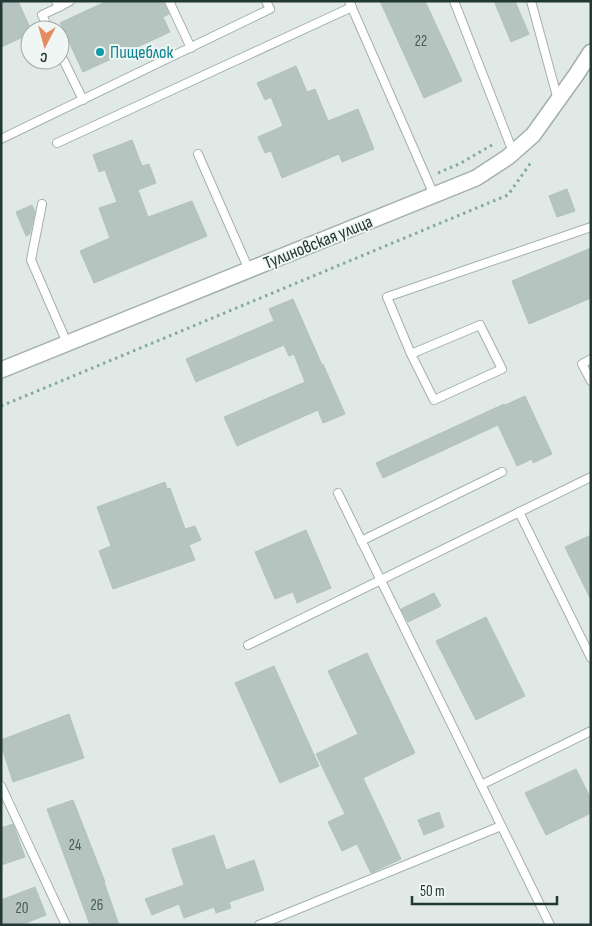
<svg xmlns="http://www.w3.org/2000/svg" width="592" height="926" font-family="'Sofia Sans Condensed',sans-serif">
<rect width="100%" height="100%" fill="#e0e9e6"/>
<g fill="#b5c4bf" stroke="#b3c2bd">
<polygon points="1,1 18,1 31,30 30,30 30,34 1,47"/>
<polygon points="107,1 163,1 169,14 163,17 170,32 83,72 60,23"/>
<polygon points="380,1 425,1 462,81 424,98"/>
<polygon points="494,1 515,1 529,34 511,42"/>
<polygon points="296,66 307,92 315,89 328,121 358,109 374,149 342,162 339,154 282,178 271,151 265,153 258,137 283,126 271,97 265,100 257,83"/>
<polygon points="132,140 142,166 149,164 156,183 138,190 148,217 192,201 207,236 94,283 80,251 110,238 99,208 117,202 105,170 99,172 93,155"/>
<polygon points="567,189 575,211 557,217 549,196"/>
<polygon points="32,205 35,212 30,234 26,236 16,212"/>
<polygon points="591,248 591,298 529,324 512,281"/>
<polygon points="293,299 322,365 323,364 345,414 323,423 318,410 237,446 224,417 305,382 294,354 289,356 284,345 196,382 186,359 274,321 269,309"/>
<polygon points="525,396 552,454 533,463 532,459 517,466 498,425 383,478 376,463 504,404 505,405"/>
<polygon points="165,482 167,489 170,488 185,529 195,526 201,540 189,545 195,560 113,589 99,551 111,546 97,507"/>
<polygon points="306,530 331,588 297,603 293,592 275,599 255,552"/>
<polygon points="591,535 591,600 565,547"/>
<polygon points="434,593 441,606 408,622 401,609"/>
<polygon points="486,617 525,696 476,720 436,641"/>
<polygon points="367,653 415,753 363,778 401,859 371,873 357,844 342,851 328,822 345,814 316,754 358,734 328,671"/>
<polygon points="274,666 319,766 280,783 235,683"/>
<polygon points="69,714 84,758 13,782 1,745 1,740"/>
<polygon points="576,769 591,799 591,813 546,835 525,793"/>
<polygon points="73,800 105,882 104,882 119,925 90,925 47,809"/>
<polygon points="439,812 444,827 424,835 418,820"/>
<polygon points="13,824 25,857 1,865 1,828"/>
<polygon points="214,835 226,870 254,860 264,890 229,902 231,908 216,913 214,907 184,918 179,904 152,915 145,899 184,885 172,849"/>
<polygon points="35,887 46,915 21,925 1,925 1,900"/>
</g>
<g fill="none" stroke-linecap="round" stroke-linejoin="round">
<g stroke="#a3b0ad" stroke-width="10">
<g id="service">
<polyline points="169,1 191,48"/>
<polyline points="349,1 434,195"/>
<polyline points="454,1 513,152"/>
<polyline points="531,1 558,100"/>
<polyline points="59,7 70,1"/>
<polyline points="49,30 42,15 59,7 56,1"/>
<polyline points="60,53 83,100"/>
<polyline points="1,139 270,9 266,1"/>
<polyline points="57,143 352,7"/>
<polyline points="198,154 249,270"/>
<polyline points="42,204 31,260 67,343"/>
<polyline points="411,354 480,325 502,369 434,400 411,354 387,297 591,227"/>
<polyline points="591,359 582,364 591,381"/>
<polyline points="338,493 550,925"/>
<polyline points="519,512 591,658"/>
<polyline points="361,541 502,472"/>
<polyline points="248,645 591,477"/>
<polyline points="481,785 591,731"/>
<polyline points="1,786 66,925"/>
<polyline points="259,925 501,826"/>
</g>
</g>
<g stroke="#a3b0ad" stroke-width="18">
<polyline id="minor" points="1,370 476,178 508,157 533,135 576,75 591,52"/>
</g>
<g stroke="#83aaa1" stroke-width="3" stroke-dasharray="2.5 4" stroke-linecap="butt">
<polyline points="438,173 459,164 492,145"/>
<polyline points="1,406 508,195 532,161"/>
</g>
<use href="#service" stroke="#fff" stroke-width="8"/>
<use href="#minor" stroke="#fff" stroke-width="15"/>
</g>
<circle fill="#0f9aa8" stroke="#f0f6f4" stroke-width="2" cx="100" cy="52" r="5"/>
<g text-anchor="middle" stroke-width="4" stroke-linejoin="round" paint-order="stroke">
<g font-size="15" fill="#475b57">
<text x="421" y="46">22</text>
<text x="75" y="850">24</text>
<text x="97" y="910">26</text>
<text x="22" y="913">20</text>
</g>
<g font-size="18" fill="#0d838f" stroke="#f0f6f4" text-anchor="start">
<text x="110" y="58">Пищеблок</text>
</g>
<g font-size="18" fill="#223834" stroke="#f0f6f4">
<text transform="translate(318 242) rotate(-22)" y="6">Тулиновская улица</text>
</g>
</g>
<rect width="592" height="926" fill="none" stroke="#223834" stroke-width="5"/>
<g transform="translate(45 45) rotate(186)"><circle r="24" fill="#f0f6f4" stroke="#9eaaa7"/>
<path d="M0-4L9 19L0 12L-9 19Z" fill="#e68b61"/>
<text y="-8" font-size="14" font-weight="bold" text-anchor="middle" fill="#223834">С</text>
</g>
<path d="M412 896v8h145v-8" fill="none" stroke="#223834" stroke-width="2.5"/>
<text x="420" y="896" font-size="15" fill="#223834" stroke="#f0f6f4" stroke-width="4" paint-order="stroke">50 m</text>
</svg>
